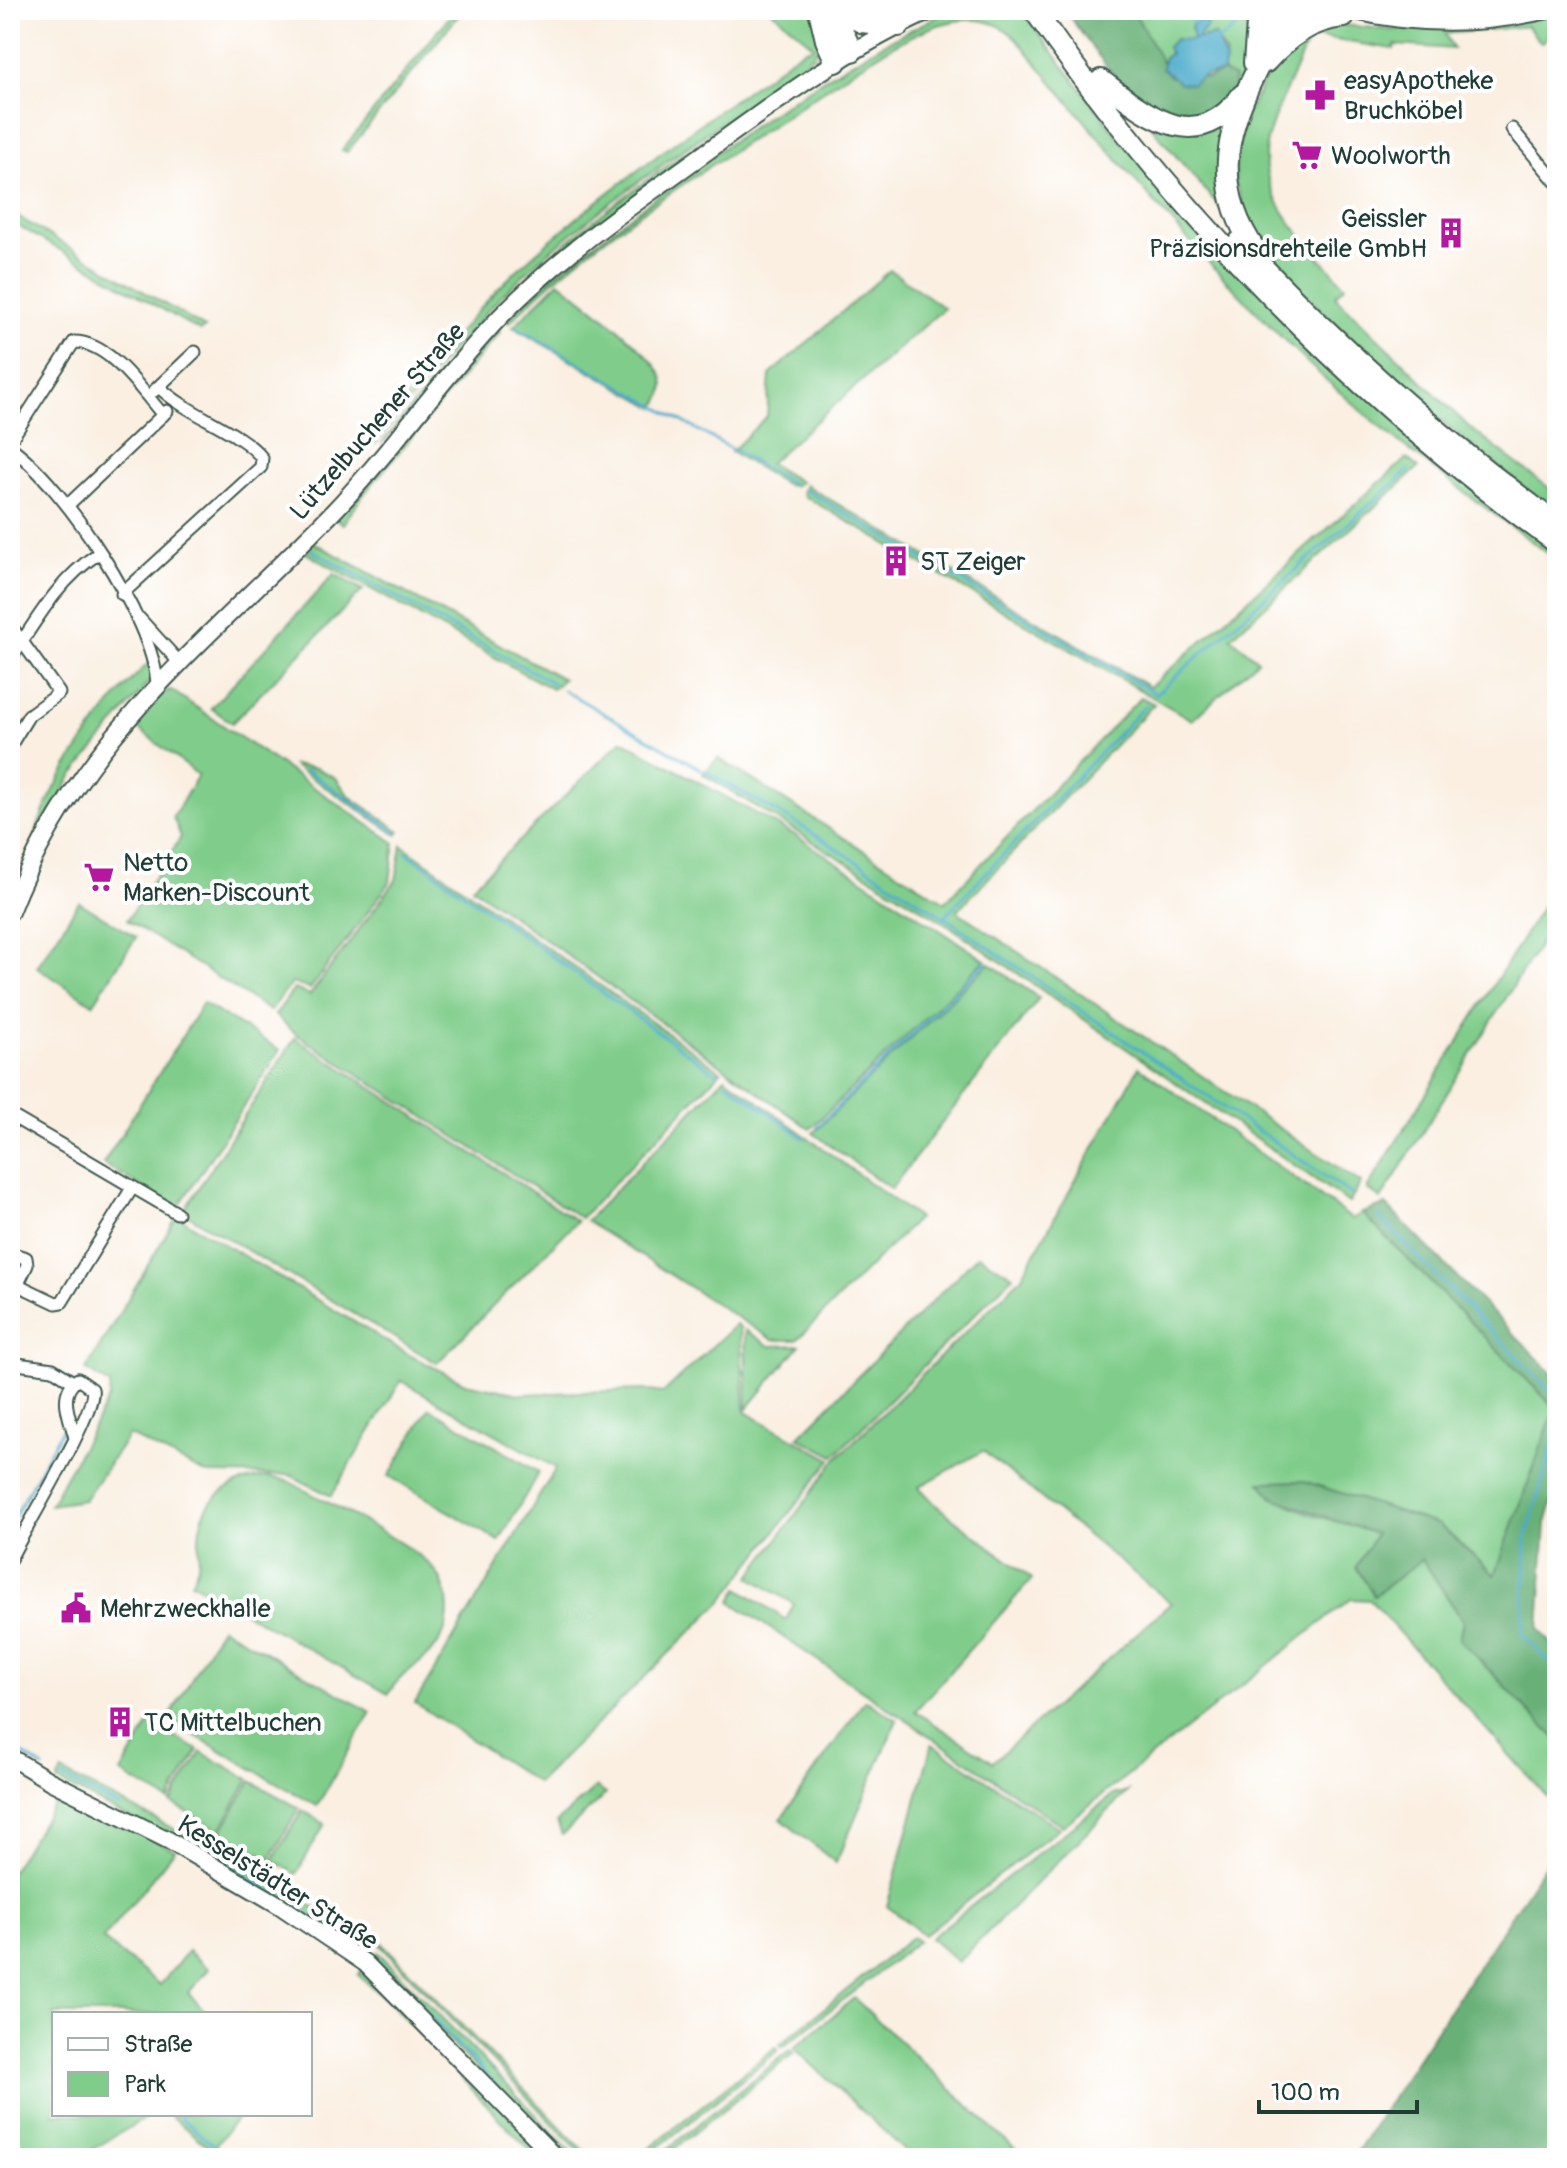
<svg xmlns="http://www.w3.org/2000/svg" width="1567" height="2168" font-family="Pangolin,sans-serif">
<rect width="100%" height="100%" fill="#fff"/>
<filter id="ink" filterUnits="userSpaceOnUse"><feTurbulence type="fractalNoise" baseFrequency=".0125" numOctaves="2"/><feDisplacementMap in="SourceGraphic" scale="16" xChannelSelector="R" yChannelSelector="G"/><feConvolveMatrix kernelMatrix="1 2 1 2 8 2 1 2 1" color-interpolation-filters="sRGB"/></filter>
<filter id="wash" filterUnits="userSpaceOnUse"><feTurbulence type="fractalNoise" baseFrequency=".006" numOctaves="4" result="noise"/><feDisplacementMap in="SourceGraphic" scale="32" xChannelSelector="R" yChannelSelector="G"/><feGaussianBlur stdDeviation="1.8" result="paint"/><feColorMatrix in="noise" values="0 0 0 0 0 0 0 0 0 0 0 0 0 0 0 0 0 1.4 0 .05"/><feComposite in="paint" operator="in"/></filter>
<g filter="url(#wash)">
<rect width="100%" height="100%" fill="#faefe1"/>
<g fill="#80cd8b" stroke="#508560" stroke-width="2" fill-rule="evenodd">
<polygon points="455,10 463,10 347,152 342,150"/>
<path d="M771 10H814L822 45 800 67C711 132 615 193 532 267 474 319 425 383 375 444L371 443C421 380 470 312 530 258 614 183 710 118 801 51L814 46Z"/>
<path d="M952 10H1021L1121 141 1557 551V560C1472 498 1386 437 1309 364 1203 263 1109 152 1017 39 1000 22 979 17 955 21 908 28 827 88 786 116 691 180 588 240 509 323L506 318C556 270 612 230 668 188 758 121 849 56 952 10Z"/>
<path d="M1133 10 1240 11C1256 41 1250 66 1234 96V79L1223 72 1226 55 1215 35 1196 39 1206 19 1191 26 1193 41 1164 58 1162 68Z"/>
<path d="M1557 13V31L1541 43 1527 26 1445 34 1453 49 1395 45 1394 49 1316 37 1307 42C1296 71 1271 117 1266 146 1257 200 1314 249 1345 286L1335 296 1471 429 1557 494V514L1415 400 1281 271 1254 237 1235 182 1237 152 1246 115 1280 52 1334 24 1393 30Z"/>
<path d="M822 51V56L806 73 614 212 381 444C430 385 477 323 534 271 616 196 714 135 803 70Z"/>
<polygon points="1231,114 1228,217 1152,128"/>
<polygon points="10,212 205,328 200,331 10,221"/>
<polygon points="890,270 944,308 769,463 800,482 794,486 787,485 731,452 767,416 770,375"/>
<path d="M559 281C582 300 655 353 663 379 666 390 660 400 655 408L513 327Z"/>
<polygon points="497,329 500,332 364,494 343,524 335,518"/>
<polygon points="1407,458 1418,468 1231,637 1258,660 1192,720 804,496 802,491 805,485 1150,687"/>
<polygon points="311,541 563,679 552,689 302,551"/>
<polygon points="334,574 363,590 232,723 211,708"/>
<path d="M150 662 152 678 72 776 34 842C44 789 109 699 150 662Z"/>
<polygon points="171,690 395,843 390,882 310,989 292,983 270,1011 127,920 181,837 173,817 198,775 132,724 163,692"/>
<polygon points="1141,697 1154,704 957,911 1361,1183 1349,1203 945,923 703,774 718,758 945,902"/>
<polygon points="622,740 795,835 985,960 810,1129 472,887"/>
<polygon points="292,765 316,768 336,778 349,796 400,831 397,835"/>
<polygon points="402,845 721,1071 581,1218 296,1034 275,1015 294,989 310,995 396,880"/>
<polygon points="79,902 136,937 93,1004 37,967"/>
<polygon points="1543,905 1557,911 1557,926 1552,924 1381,1199 1367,1189"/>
<polygon points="989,963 1039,998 891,1189 813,1133"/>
<polygon points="203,1003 280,1050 178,1208 103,1164"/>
<polygon points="295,1038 577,1221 437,1363 183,1212"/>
<path d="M1139 1067 1352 1219 1362 1213 1555 1408 1495 1576 1439 1525 1304 1481 1261 1483C1295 1525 1379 1520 1422 1559 1438 1573 1450 1602 1463 1621L1459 1639 1557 1740V1808L1370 1600 1351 1599 1063 1826 731 1602 739 1588 786 1620 794 1604 750 1577 836 1459 1021 1278ZM983 1451 1171 1603 993 1762 915 1711 1032 1579 937 1506 919 1487Z"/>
<polygon points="725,1077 918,1218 797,1340 773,1340 586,1221"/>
<polygon points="177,1216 413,1357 465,1383 520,1394 643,1390 663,1393 736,1324 740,1327 745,1412 831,1459 722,1601 537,1783 415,1703 556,1468 401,1381 331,1496 290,1475 207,1474 129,1435 84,1500 50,1505 109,1398 110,1385 86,1370"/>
<polygon points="978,1255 1013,1276 834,1456 798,1437"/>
<polygon points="745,1330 770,1346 800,1345 747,1409"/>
<polygon points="429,1408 539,1472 499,1541 389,1476"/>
<path d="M270 1477 288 1481C323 1501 408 1541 432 1567 448 1585 453 1615 442 1637 428 1664 403 1668 388 1694L191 1582C204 1560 196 1552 200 1528 206 1493 238 1478 270 1477Z"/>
<polygon points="221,1627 371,1712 317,1806 168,1720"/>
<polygon points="865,1700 897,1720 836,1863 781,1819"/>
<polygon points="150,1722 198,1750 169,1801 121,1773"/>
<polygon points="932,1744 1059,1828 924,1935 887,1906"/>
<polygon points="201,1752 249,1779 220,1830 171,1803"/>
<polygon points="62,1772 211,1848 206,1857 57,1781"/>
<polygon points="251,1781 299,1808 270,1859 221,1832"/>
<polygon points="596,1787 606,1794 562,1835 557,1822"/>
<polygon points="1128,1791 958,1962 930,1938 1113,1795"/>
<polygon points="61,1793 175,1850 103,1939 160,1985 188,1951 209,1969 188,1993 208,2014 54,2014 54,2114 152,2114 78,2158 10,2158 10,1873"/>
<polygon points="302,1810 325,1824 296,1874 273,1860"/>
<polygon points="218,1851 299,1897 370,1945 364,1956 214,1859"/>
<polygon points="912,1937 918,1941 783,2047 780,2044"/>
<polygon points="382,1943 591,2158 586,2158 380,1945"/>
<polygon points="378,1952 578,2158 562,2158 373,1962"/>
<polygon points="365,1967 549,2158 537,2158 387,2000 358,1975"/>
<polygon points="854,1998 1024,2158 913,2158 794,2048"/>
<polygon points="776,2047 779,2050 645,2158 636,2158"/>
<polygon points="790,2050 794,2053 663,2158 656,2158"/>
<polygon points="168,2114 240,2114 212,2150"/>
</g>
<g fill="#68b077" stroke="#447656" stroke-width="2">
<path d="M1065 10H1133L1170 77 1208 78 1223 72 1234 78V96C1164 165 1103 61 1065 10Z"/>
<polygon points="1386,1205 1557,1378 1557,1485 1546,1524 1539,1629 1557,1650 1557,1740 1459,1639 1463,1621 1422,1559 1374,1596 1356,1567 1376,1534 1273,1498 1260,1482 1304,1481 1439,1525 1495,1575 1555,1408 1362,1213"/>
<polygon points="1557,1846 1557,2158 1352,2158"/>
</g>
<polygon fill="#4caccb" stroke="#367480" stroke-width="2" points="1201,19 1206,19 1207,27 1196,39 1215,35 1226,61 1223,72 1203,76 1191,84 1180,83 1162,68 1164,58 1170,54 1167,47 1175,39 1193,40 1191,26"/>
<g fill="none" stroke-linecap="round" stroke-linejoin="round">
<g stroke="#4caccb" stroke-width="3">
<polyline points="1180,10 1194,23"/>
<polyline points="1218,41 1239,25"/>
<polyline points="516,327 793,484"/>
<polyline points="805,490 1156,694 1409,470"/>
<polyline points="311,550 553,683"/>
<polyline points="563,690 801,826 944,917 1351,1194"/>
<polyline points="306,770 396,832"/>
<polyline points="406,852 717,1074"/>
<polyline points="945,916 1146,705"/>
<polyline points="726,1082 804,1138"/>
<polyline points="817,1127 987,961"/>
<polyline points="1378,1216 1557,1398"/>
<polyline points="1557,1429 1526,1538 1523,1635 1557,1670"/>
<polyline points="10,1525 65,1424"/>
<polyline points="10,1745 43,1768"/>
<polyline points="63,1778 120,1807"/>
<polyline points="180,1838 207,1852"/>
<polyline points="218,1858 358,1947"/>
<polyline points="375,1958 499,2088"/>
<polyline points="176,2114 228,2158"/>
</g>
</g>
</g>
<g filter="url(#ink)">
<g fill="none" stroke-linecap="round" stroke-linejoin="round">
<g stroke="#40584e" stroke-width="15">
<g id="street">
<polyline points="1512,129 1557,183"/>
<polyline points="154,391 195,352"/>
<path d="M10 441 74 342C110 342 142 391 163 415"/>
<path d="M10 447C64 485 153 619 157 684"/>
<polyline points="69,504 167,411"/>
<path d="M122 594 261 467 262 458C241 431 188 415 159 387"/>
<polyline points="139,618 179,662"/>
<polyline points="10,625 59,693 29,715 10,746"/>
<path d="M10 660C37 619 58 580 99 553"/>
<polyline points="10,1115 177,1213"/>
<polyline points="10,1253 26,1258 27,1265 18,1284"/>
<polyline points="10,1281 56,1303 62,1302 132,1188"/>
<polyline points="10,1363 53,1369 73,1382"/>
<path d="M10 1559C23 1532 99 1408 92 1389L78 1379C57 1394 70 1417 75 1438"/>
</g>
</g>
<g stroke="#40584e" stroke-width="20">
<g id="secondary">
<path d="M1247 10C1269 45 1278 22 1305 15 1315 12 1326 15 1336 16"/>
<path d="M1351 10C1416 26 1483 25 1548 10"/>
<path d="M10 912C78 736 207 642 333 512 393 450 441 379 500 317 561 254 634 204 705 153 778 100 851 46 933 10"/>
<polyline points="10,1757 50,1781 168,1840 279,1905 365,1963 556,2158"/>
</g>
</g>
<g stroke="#40584e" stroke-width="24">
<g id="highway">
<polyline points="819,10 826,40 836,62"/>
<polyline points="832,10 852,51"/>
<polyline points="838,10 861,22 899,26"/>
<path d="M1034 10C1176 214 1355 397 1557 543"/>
<path d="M1266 62C1287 38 1311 20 1344 17"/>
<polyline points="1254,63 1257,24"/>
<path d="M1101 80C1146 114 1195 158 1242 95"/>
<path d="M1239 242C1335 344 1443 441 1557 524"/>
<path d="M1256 251C1209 184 1227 125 1263 58 1268 48 1270 38 1276 29"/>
</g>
</g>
<use href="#street" stroke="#fff" stroke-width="11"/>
<use href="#secondary" stroke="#fff" stroke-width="16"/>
<use href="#highway" stroke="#fff" stroke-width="20"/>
</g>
</g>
<defs>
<g id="pharmacy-bare" transform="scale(2.4)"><path d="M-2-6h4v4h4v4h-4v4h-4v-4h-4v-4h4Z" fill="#b5179e" stroke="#fff" stroke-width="2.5" paint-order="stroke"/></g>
<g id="supermarket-bare" transform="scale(2.4)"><path d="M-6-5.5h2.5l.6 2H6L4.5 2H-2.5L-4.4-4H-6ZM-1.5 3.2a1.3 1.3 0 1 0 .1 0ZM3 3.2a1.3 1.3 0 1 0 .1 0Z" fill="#b5179e" stroke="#fff" stroke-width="2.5" paint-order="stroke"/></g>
<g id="building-bare" transform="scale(2.4)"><path d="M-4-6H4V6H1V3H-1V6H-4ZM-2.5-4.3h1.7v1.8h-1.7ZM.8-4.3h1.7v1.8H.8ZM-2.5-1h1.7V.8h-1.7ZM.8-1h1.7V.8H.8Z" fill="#b5179e" stroke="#fff" stroke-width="2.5" paint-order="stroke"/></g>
<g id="civic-bare" transform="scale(2.4)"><path d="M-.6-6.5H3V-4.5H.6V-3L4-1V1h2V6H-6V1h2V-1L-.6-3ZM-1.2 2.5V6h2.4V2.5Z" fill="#b5179e" stroke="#fff" stroke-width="2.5" paint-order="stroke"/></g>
</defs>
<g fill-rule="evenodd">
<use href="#pharmacy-bare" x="1320" y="95"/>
<use href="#supermarket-bare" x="1307" y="155"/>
<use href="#building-bare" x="1451" y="233"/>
<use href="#building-bare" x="896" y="561"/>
<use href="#supermarket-bare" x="99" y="877"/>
<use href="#civic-bare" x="76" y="1608"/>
<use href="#building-bare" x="120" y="1722"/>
</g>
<g text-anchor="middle" stroke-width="8" stroke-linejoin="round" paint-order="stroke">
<g font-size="26" fill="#1f3d34" stroke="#fff" text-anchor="start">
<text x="1344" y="89">easyApotheke<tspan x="1344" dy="30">Bruchköbel</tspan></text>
<text x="1331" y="164">Woolworth</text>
<text x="1427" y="227" text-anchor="end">Geissler<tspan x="1427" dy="30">Präzisionsdrehteile GmbH</tspan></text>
<text x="920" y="570">ST Zeiger</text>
<text x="123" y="871">Netto<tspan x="123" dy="30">Marken-Discount</tspan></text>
<text x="100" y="1617">Mehrzweckhalle</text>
<text x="144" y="1731">TC Mittelbuchen</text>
</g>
<g font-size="26" fill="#1f3d34" stroke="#fff">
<text transform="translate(377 421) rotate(-49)" y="9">Lützelbuchener Straße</text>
<text transform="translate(278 1882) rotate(32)" y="9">Kesselstädter Straße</text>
</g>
</g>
<rect width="1567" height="2168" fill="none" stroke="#fff" stroke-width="40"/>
<rect x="52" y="2012" width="260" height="104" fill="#ffffff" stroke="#a5b1ae" stroke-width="2"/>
<rect x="68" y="2038" width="40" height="12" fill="#ffffff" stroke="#a5b1ae" stroke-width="2"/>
<text x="124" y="2052" font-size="24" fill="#1f3d34">Straße</text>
<rect x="68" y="2072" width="40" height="24" fill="#80cd8b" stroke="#a5b1ae" stroke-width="2"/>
<text x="124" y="2092" font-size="24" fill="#1f3d34">Park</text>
<path d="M1259 2100v12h158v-12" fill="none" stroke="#1f3d34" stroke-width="4"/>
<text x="1271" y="2100" font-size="24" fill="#1f3d34" stroke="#ffffff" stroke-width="6" paint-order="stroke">100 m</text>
</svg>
